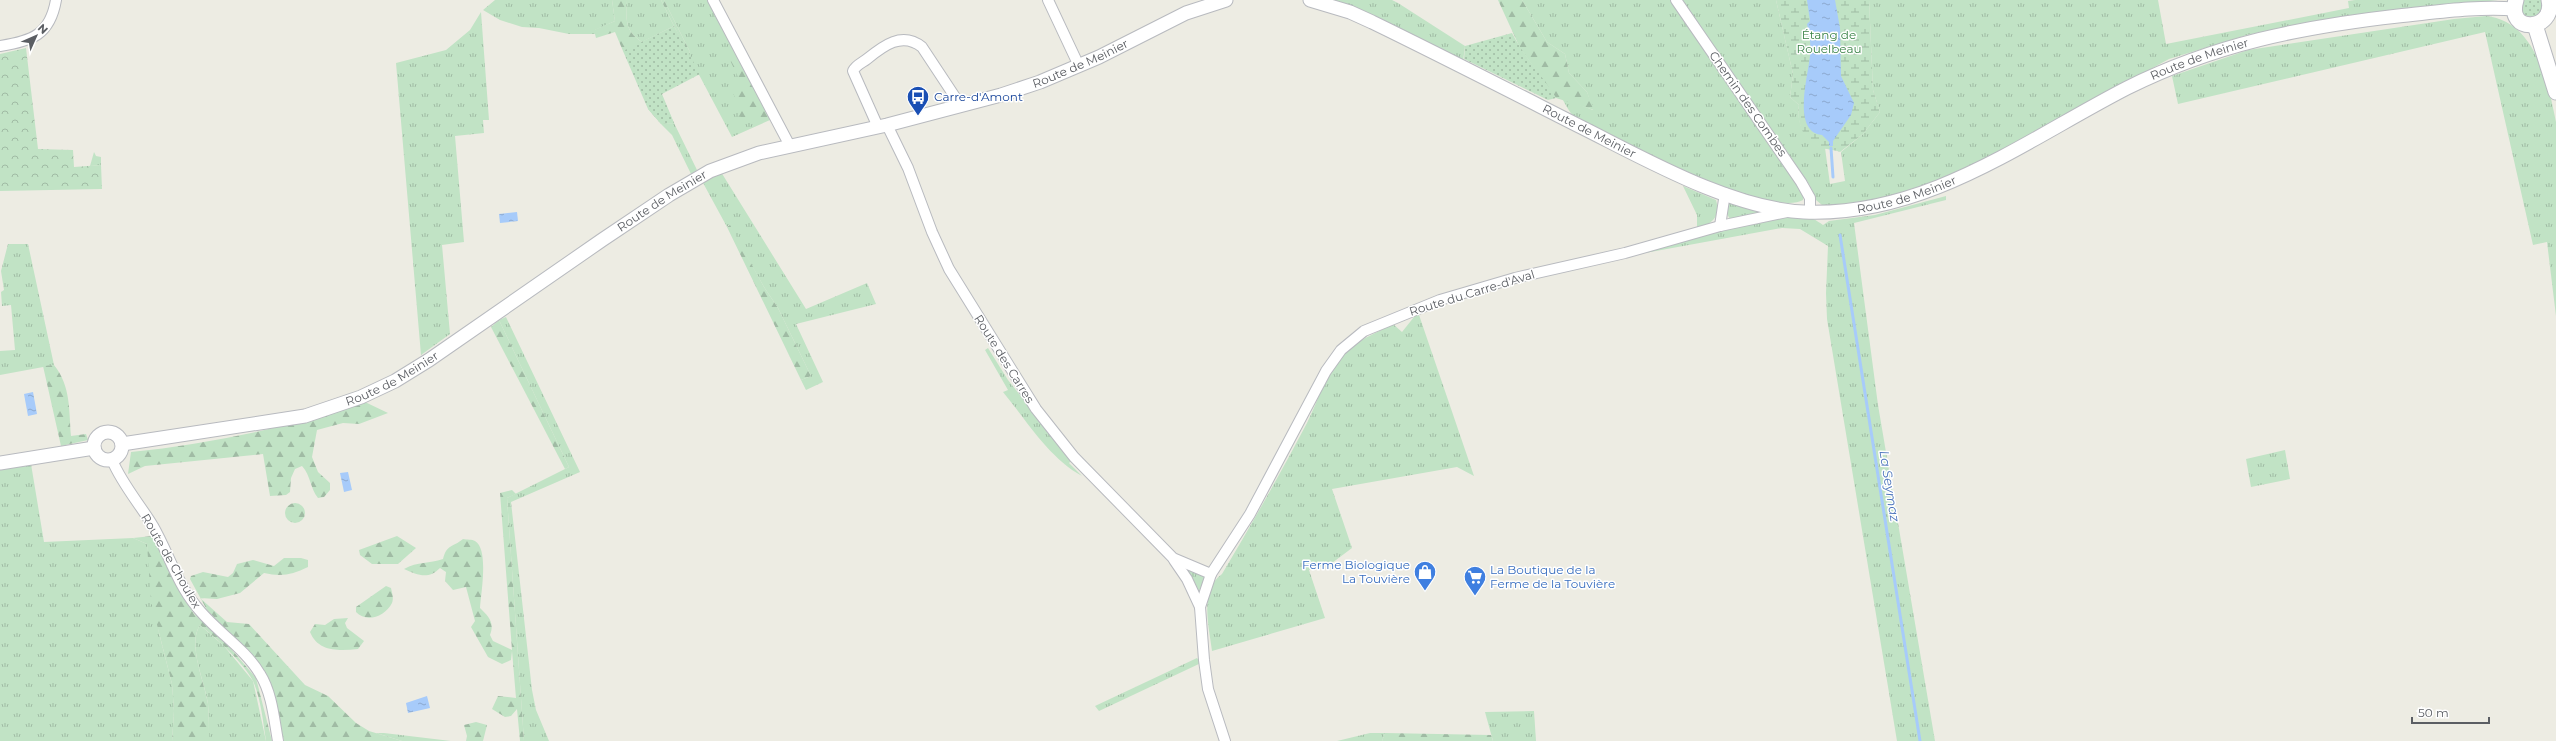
<svg xmlns="http://www.w3.org/2000/svg" width="2556" height="741" font-family="Montserrat,sans-serif">
<defs>
<pattern id="grass-tufts" width="24" height="20" patternUnits="userSpaceOnUse"><rect width="24" height="20" fill="#c1e3c5"/><path d="M3 7l-1-3M5 7V3M7 7l1-3M15 17l-1-3M17 17v-4M19 17l1-3" fill="none" stroke="#a0bba4"/></pattern>
<pattern id="forest-firs" width="22" height="20" patternUnits="userSpaceOnUse"><rect width="22" height="20" fill="#c1e3c5"/><path d="M5 1l3.5 6h-7zM16 11l3.5 6h-7z" fill="#a0bba4"/></pattern>
<pattern id="wetland-marsh" width="20" height="14" patternUnits="userSpaceOnUse"><rect width="20" height="14" fill="#c1e3c5"/><path d="M1 5h8M5 5V1M11 12h8M15 12V8" fill="none" stroke="#a0bba4"/></pattern>
<pattern id="park-crowns" width="20" height="18" patternUnits="userSpaceOnUse"><rect width="20" height="18" fill="#c1e3c5"/><path d="M2 6a3 3 0 1 1 6 0M12 15a3 3 0 1 1 6 0" fill="none" stroke="#a0bba4"/></pattern>
<pattern id="garden-dots" width="8" height="8" patternUnits="userSpaceOnUse"><rect width="8" height="8" fill="#c1e3c5"/><path d="M2 2h.1M6 6h.1" fill="none" stroke="#a0bba4" stroke-width="1.8" stroke-linecap="round"/></pattern>
<pattern id="water-ripples" width="26" height="14" patternUnits="userSpaceOnUse"><rect width="26" height="14" fill="#a7cbfa"/><path d="M2 4q2-2 4 0t4 0M15 11q2-2 4 0t4 0" fill="none" stroke="#8ba8ce"/></pattern>
</defs>
<rect width="100%" height="100%" fill="#edece3"/>
<g fill="url(#grass-tufts)">
<polygon points="495,0 612,0 615,21 595,30 595,34 569,34 539,28 522,27 500,20 483,10"/>
<path d="M626 0H661L674 26 642 42C624 30 627 20 626 0Z"/>
<polygon points="664,0 710,0 770,120 732,137 688,54 690,52"/>
<polygon points="1330,0 1392,0 1398,3 1465,46 1463,62"/>
<path d="M1522 0H1671L1797 180 1803 194V200C1773 218 1643 151 1612 136 1601 130 1582 125 1573 116 1569 111 1565 104 1562 98L1593 110 1587 92 1569 73 1565 54 1547 42Z"/>
<path d="M1682 0H1776L1793 74 1790 97 1799 105C1796 123 1806 145 1825 148L1830 184 1845 181 1841 152 1863 134 1880 112 1873 90 1869 0H2158L2166 44 2349 8 2348 1 2355 0H2498L2308 22 2247 35 2169 59 1967 169 1908 193 1876 201 1833 206 1822 205 1816 200 1809 184Z"/>
<polygon points="481,12 489,120 483,120 484,133 455,136 464,242 442,245 450,334 421,355 396,63 446,50 470,30"/>
<path d="M2486 16C2535 21 2548 82 2556 122 2556 141 2556 164 2556 183 2556 227 2556 272 2556 316L2547 242 2533 245 2485 32 2178 104 2172 76 2248 50 2454 19Z"/>
<polygon points="674,123 697,170 691,174 672,135 661,124"/>
<polygon points="94,152 96,156 101,157 101,165 90,166"/>
<polygon points="721,172 806,309 867,283 876,304 796,324 823,382 806,390 801,380 811,376 778,308 764,287 729,225 727,227 702,181"/>
<path d="M1683 186 1716 200C1721 217 1712 224 1697 229V215Z"/>
<path d="M1946 196V200L1854 223 1878 405 1935 741H1897L1827 319 1826 293 1828 246 1800 229 1782 228 1645 253C1676 244 1786 209 1813 219 1816 220 1820 223 1823 225L1829 221 1875 215Z"/>
<polygon points="1730,203 1762,212 1730,219 1727,214 1727,207"/>
<polygon points="8,244 28,244 54,365 0,375 0,351 15,350 11,305 2,306 1,292 4,290 1,271"/>
<path d="M1418 312 1474 476 1457 467 1332 489 1352 548 1332 563 1309 570 1325 618 1212 651C1209 626 1199 590 1222 574 1252 524 1280 474 1307 423 1318 402 1325 374 1341 356 1355 341 1376 333 1393 324L1402 332Z"/>
<polygon points="506,317 580,472 511,502 532,690 536,710 549,741 524,741 507,498 569,467 499,320"/>
<path d="M988 348 1008 380 1072 460 1069 463 1082 476C1049 458 1027 421 1003 392L1008 390 985 350Z"/>
<polygon points="2285,450 2290,479 2251,487 2246,459"/>
<polygon points="31,464 44,542 133,538 147,544 159,633 172,684 174,711 172,741 0,741 0,469"/>
<polygon points="1185,567 1206,575 1198,593"/>
<path d="M200 625 224 646 253 681 266 741H209C209 729 209 716 208 704 205 682 187 645 200 625Z"/>
<polygon points="1197,658 1201,663 1099,711 1095,706"/>
<polygon points="1534,711 1536,741 1493,741 1485,712"/>
<polygon points="376,733 384,733 451,741 402,741"/>
<polygon points="1370,733 1385,733 1382,741 1337,741"/>
</g>
<g fill="url(#forest-firs)">
<path d="M612 0H626C627 20 624 30 642 42L645 59 674 123 661 124 648 109 662 103 634 58 623 51 615 32 596 38 594 30 615 21Z"/>
<polygon points="661,0 664,0 690,52 688,54"/>
<polygon points="1498,0 1522,0 1547,42 1565,54 1569,73 1587,92 1594,110 1556,98 1520,48"/>
<polygon points="735,50 770,120 742,118 738,115 740,111 732,90 743,87 728,56"/>
<polygon points="730,225 764,287 778,308 811,376 801,380 727,227"/>
<polygon points="499,320 569,467 565,469 491,327"/>
<path d="M54 365C71 386 69 411 71 436L86 434 88 440 61 446 43 366Z"/>
<path d="M365 402 388 413 359 424 343 423 317 430 312 457 318 472 330 483V490L324 497 318 498C310 488 311 476 302 466L295 469 291 478 290 492 286 495 270 496 263 454 145 466 128 474 131 452C211 444 289 427 365 402Z"/>
<path d="M512 490 516 494 507 498 524 741H520L517 709 511 716 505 717 492 709 498 696 516 698 512 651 511 660 502 664 488 657 471 627 475 621 466 587 453 590 445 581 446 572 440 568C428 580 418 575 404 569 418 561 429 564 443 559 447 544 452 548 463 539 467 540 472 539 475 541 489 549 481 593 480 608 488 616 495 622 490 635L493 641 512 650 500 493Z"/>
<circle cx="295" cy="513" r="10"/>
<path d="M152 536 178 588 194 614 227 644 256 678 272 741H266C263 722 261 699 253 681 244 663 216 638 200 625 187 644 205 683 208 704 209 716 209 729 209 741H172L174 711 172 684 151 601 147 544 133 538Z"/>
<polygon points="397,536 416,548 398,564 372,564 360,555 359,550"/>
<path d="M284 558H301L308 560V567C292 575 281 577 264 573L240 593 217 599 200 598 227 622 249 624 305 685 328 696 356 723 369 731 402 741H284L271 688 262 667 207 610 190 579 191 576 203 572 228 577 233 573 237 564 253 560 274 566Z"/>
<path d="M386 586 391 588C392 593 394 598 392 603 385 617 366 623 356 612V607Z"/>
<path d="M348 618 345 623 347 628 364 641 358 649C339 651 318 652 310 632L315 624 325 625 334 619Z"/>
<polygon points="476,722 487,725 483,741 466,741 467,736 464,725"/>
<polygon points="1385,733 1491,735 1493,741 1382,741"/>
</g>
<path fill="url(#wetland-marsh)" d="M1776 0H1869L1873 90 1880 112 1863 134 1840 152C1833 149 1826 150 1819 147 1803 141 1796 120 1799 105L1790 97 1793 74Z"/>
<polygon fill="url(#park-crowns)" points="26,48 38,149 73,150 74,167 101,165 102,189 0,191 0,54"/>
<g fill="url(#garden-dots)">
<polygon points="2523,0 2542,0 2542,15 2527,18 2521,12"/>
<polygon points="674,26 700,74 662,94 674,123 661,124 648,109 623,51"/>
<path d="M1512 33C1525 58 1542 75 1556 98L1548 100 1464 59 1465 46Z"/>
</g>
<g fill="url(#water-ripples)">
<path d="M1807 0H1835L1840 28 1841 76 1854 103 1851 115 1833 141V146H1829V142L1822 135C1791 132 1809 73 1810 55 1811 44 1810 35 1807 24L1810 21Z"/>
<polygon points="517,212 518,221 500,223 499,214"/>
<polygon points="33,392 37,414 28,416 24,394"/>
<polygon points="348,472 352,490 344,492 340,473"/>
<polygon points="427,696 430,708 408,713 406,703"/>
</g>
<g fill="none" stroke-linecap="round" stroke-linejoin="round">
<g stroke="#a7cbfa" stroke-width="3">
<polyline points="1831,148 1833,177"/>
<polyline points="1840,235 1920,741"/>
</g>
<g stroke="#b8babf" stroke-width="12">
<g id="minor">
<polyline points="713,0 790,146"/>
<polyline points="1048,0 1079,66"/>
<polyline points="1676,0 1801,182 1810,198 1810,212"/>
<path d="M0 46C32 41 50 35 56 0"/>
<polyline points="887,125 908,168 932,232 949,269 1036,409 1074,457 1173,558 1211,574 1200,607 1204,660 1208,689 1225,741"/>
<path d="M878 127 853 71C856 65 862 63 867 59 883 46 902 31 922 47L961 106"/>
<polyline points="1720,226 1725,193"/>
<path d="M112 460C122 484 139 503 153 526 168 552 177 583 196 606 215 631 244 647 260 674 272 693 274 719 278 741"/>
<polyline points="1174,560 1187,579 1200,607"/>
<polyline points="1211,574 1250,514 1326,371 1341,350 1364,331 1440,300 1515,278 1625,253 1720,226 1787,212"/>
</g>
</g>
<g stroke="#b8babf" stroke-width="15">
<g id="tertiary">
<path id="s1" d="M1310 0 1350 12 1372 22C1442 56 1512 92 1581 127 1645 159 1732 209 1804 212 1926 217 2024 141 2127 88 2215 44 2301 27 2398 16 2438 12 2476 6 2515 9"/>
<circle cx="108" cy="446" r="14"/>
<path id="s2" d="M122 444 305 416 361 397 395 381 429 360 602 240 669 195 710 171 759 153 887 125 1001 95 1040 82 1099 57 1186 13 1226 0"/>
<polyline points="0,463 94,448"/>
</g>
</g>
<g stroke="#b7b9bf" stroke-width="17">
<g id="secondary">
<path d="M2516 0C2505 35 2556 31 2549 0"/>
<polyline points="2535,25 2556,92"/>
</g>
</g>
<use href="#minor" stroke="#fff" stroke-width="10"/>
<use href="#tertiary" stroke="#fff" stroke-width="13"/>
<use href="#secondary" stroke="#fff" stroke-width="15"/>
</g>
<defs>
<g id="bus-pin" transform="scale(1.15)"><path d="M0 17L-7.5 6A9.5 9.5 0 1 1 7.5 6Z" fill="#1a4fb4" stroke="#fff"/><path d="M-5-6H5V4H4V6H2V4H-2V6H-4V4H-5ZM-3.5-4V0h7V-4ZM-3.5 1.2v1.5H-2V1.2ZM2 1.2v1.5H3.5V1.2Z" fill="#fff"/></g>
<g id="shop-pin" transform="scale(1.15)"><path d="M0 17L-7.5 6A9.5 9.5 0 1 1 7.5 6Z" fill="#3f7fe0" stroke="#fff"/><path d="M-5-2.5h2.3a2.7 3.5 0 0 1 5.4 0H5L5.5 6h-11ZM-1.5-2.5h3a1.5 2.3 0 0 0-3 0Z" fill="#fff"/></g>
<g id="supermarket-pin" transform="scale(1.15)"><path d="M0 17L-7.5 6A9.5 9.5 0 1 1 7.5 6Z" fill="#3f7fe0" stroke="#fff"/><path d="M-6-5.5h2.5l.6 2H6L4.5 2H-2.5L-4.4-4H-6ZM-1.5 3.2a1.3 1.3 0 1 0 .1 0ZM3 3.2a1.3 1.3 0 1 0 .1 0Z" fill="#fff"/></g>
</defs>
<g fill-rule="evenodd">
<use href="#bus-pin" x="918" y="97"/>
<use href="#shop-pin" x="1425" y="572"/>
<use href="#supermarket-pin" x="1475" y="577"/>
</g>
<g text-anchor="middle" stroke-width="3" stroke-linejoin="round" paint-order="stroke">
<g font-size="12" fill="#3a8347" stroke="#fff">
<text x="1829" y="39">Étang de<tspan x="1829" dy="14">Rouelbeau</tspan></text>
</g>
<g font-size="12" fill="#5b5e63" stroke="#fff">
<text dy="4" stroke="none"><textPath href="#s1" startOffset="969">Route de Meinier</textPath></text>
<text dy="4" stroke="none"><textPath href="#s2" startOffset="1047">Route de Meinier</textPath></text>
<text transform="translate(1748 104) rotate(55)" y="4">Chemin des Combes</text>
<text dy="4" stroke="none"><textPath href="#s1" startOffset="309">Route de Meinier</textPath></text>
<text dy="4" stroke="none"><textPath href="#s1" startOffset="645">Route de Meinier</textPath></text>
<text dy="4" stroke="none"><textPath href="#s2" startOffset="604">Route de Meinier</textPath></text>
<text transform="translate(1472 293) rotate(-17)" y="4">Route du Carre-d'Aval</text>
<text transform="translate(1004 359) rotate(58)" y="4">Route des Carres</text>
<text dy="4" stroke="none"><textPath href="#s2" startOffset="280">Route de Meinier</textPath></text>
<text transform="translate(171 561) rotate(60)" y="4">Route de Choulex</text>
</g>
<g font-size="12" fill="#164399" stroke="#fff" text-anchor="start">
<text x="934" y="101">Carre-d'Amont</text>
</g>
<g font-size="12" fill="#366cbe" stroke="#fff" text-anchor="end">
<text x="1410" y="569">Ferme Biologique<tspan x="1410" dy="14">La Touvière</tspan></text>
<text x="1490" y="574" text-anchor="start">La Boutique de la<tspan x="1490" dy="14">Ferme de la Touvière</tspan></text>
</g>
<g font-size="13" font-style="italic" fill="#4b74bc" stroke="#fff">
<text transform="translate(1890 486) rotate(81)" y="5">La Seymaz</text>
</g>
</g>
<g transform="translate(36 36) rotate(45)" stroke="#ffffff" stroke-width="3" paint-order="stroke">
<path d="M0-3L7 15L0 10L-7 15Z" fill="#5b5e63"/>
<text y="-6" font-size="11" font-weight="bold" text-anchor="middle" fill="#5b5e63">N</text>
</g>
<path d="M2412 717v6h77v-6" fill="none" stroke="#5b5e63" stroke-width="2"/>
<text x="2418" y="717" font-size="12" fill="#5b5e63" stroke="#ffffff" stroke-width="3" paint-order="stroke">50 m</text>
</svg>
